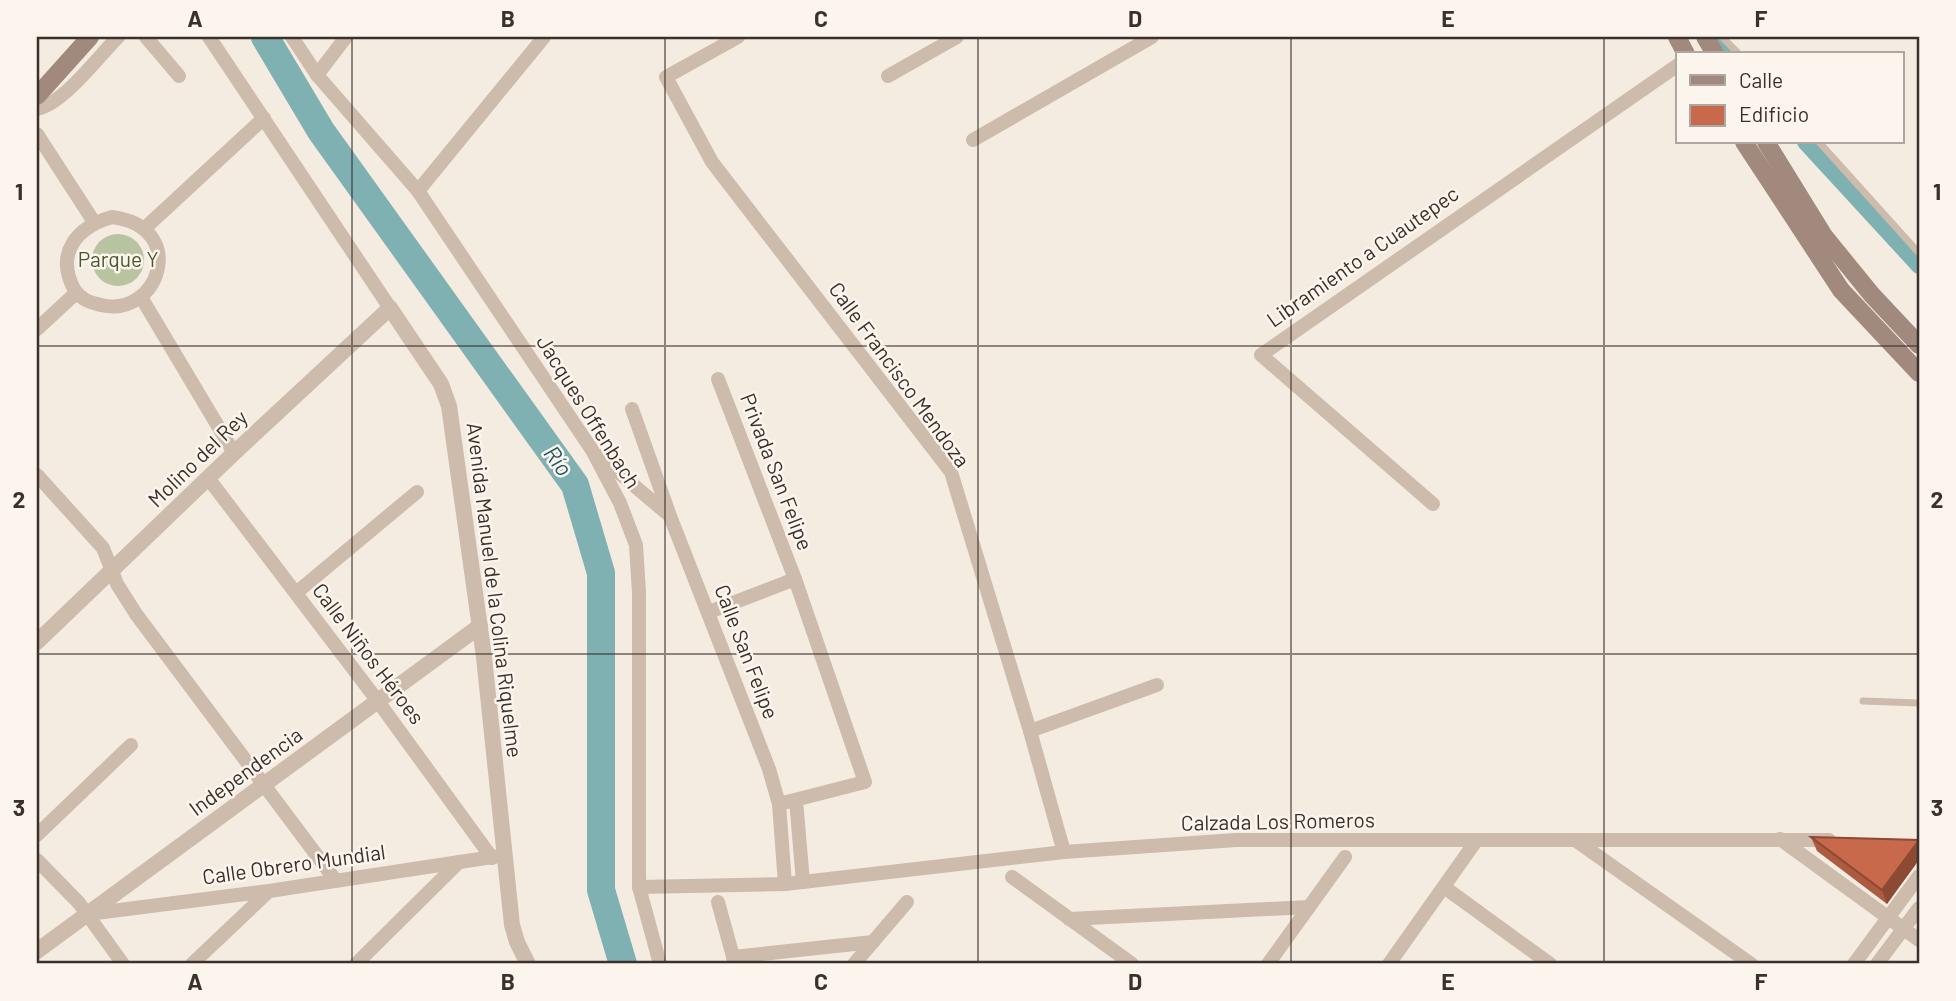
<svg xmlns="http://www.w3.org/2000/svg" width="1956" height="1001" font-family="Barlow,sans-serif">
<rect width="100%" height="100%" fill="#f4ebe1"/>
<circle fill="#b8c4a0" cx="118" cy="260" r="26"/>
<g fill="none" stroke-linecap="round" stroke-linejoin="round">
<g stroke="#7fb0b2" stroke-width="16">
<polyline points="1719,46 1726,54"/>
<polyline points="1805,142 1919,266"/>
</g>
<polyline stroke="#7fb0b2" stroke-width="28" points="265,37 321,131 575,485 601,573 601,890 623,964"/>
<g stroke="#cdbbac" stroke-width="7">
<polyline points="1722,37 1739,54"/>
<polyline points="1819,142 1919,253"/>
<polyline points="1863,701 1919,703"/>
</g>
<g stroke="#cdbbac" stroke-width="14">
<polyline points="146,37 179,76"/>
<polyline points="209,37 390,308"/>
<polyline points="292,37 317,75 418,191 592,450 620,503 636,545 639,593 639,887 660,964"/>
<polyline points="738,37 666,77 712,162 951,472 1030,731 1064,852"/>
<polyline points="317,75 346,37"/>
<polyline points="888,76 957,37"/>
<path d="M37 109C64 103 98 57 118 37"/>
<polyline points="37,134 94,222"/>
<polyline points="973,140 1152,37"/>
<polyline points="418,191 544,37"/>
<path d="M112 217C190 227 159 319 101 305 90 303 80 299 74 289 55 253 77 227 112 217Z"/>
<polyline points="145,228 264,118"/>
<polyline points="141,297 234,453"/>
<polyline points="37,329 76,293"/>
<polyline points="718,379 795,579 865,782 779,804"/>
<polyline points="632,409 670,516 769,769 779,804 785,884"/>
<polyline points="599,456 669,515"/>
<polyline points="37,475 103,548 117,584 136,614 336,881"/>
<polyline points="208,478 377,700 492,858"/>
<polyline points="1433,504 1261,355 1678,65"/>
<polyline points="296,593 417,492"/>
<polyline points="709,612 795,579"/>
<polyline points="1030,731 1157,685"/>
<polyline points="796,800 803,882"/>
<polyline points="37,835 131,745"/>
<polyline points="1780,839 1919,940"/>
<polyline points="1578,842 1751,964"/>
<polyline points="37,860 79,903 123,964"/>
<polyline points="1012,877 1132,964"/>
<polyline points="639,887 785,884 1064,852 1236,840 1829,840"/>
<polyline points="1444,887 1550,964"/>
<polyline points="718,902 735,964"/>
<polyline points="88,914 269,891 499,856"/>
<polyline points="1069,919 1309,907"/>
<polyline points="733,957 873,942"/>
<polyline points="192,964 269,891"/>
<polyline points="356,964 459,862"/>
<polyline points="854,964 907,902"/>
<polyline points="1268,964 1345,857"/>
<polyline points="1389,964 1476,841"/>
<polyline points="1854,964 1919,876"/>
<polyline points="1877,964 1919,908"/>
</g>
<g stroke="#cdbbac" stroke-width="16">
<polyline points="37,642 234,453 390,308 441,384 449,406 484,657 512,925 517,942 528,964"/>
<polyline points="37,951 480,626"/>
</g>
<g stroke="#a18a7d" stroke-width="18">
<polyline points="1677,37 1686,54"/>
<polyline points="1705,37 1715,54"/>
<polyline points="37,96 90,37"/>
<polyline points="1744,142 1841,290 1919,373"/>
<polyline points="1766,142 1824,236 1872,295 1919,345"/>
</g>
</g>
<polygon fill="#ac5a40" points="1811,837 1919,840 1887,904 1817,851"/>
<polygon fill="#8c4a34" points="1919,840 1919,860 1887,904 1882,890"/>
<polygon fill="#c8694b" stroke="#8c4a34" stroke-width="2" points="1811,837 1919,840 1882,890"/>
<path fill="none" stroke="#3b302b" stroke-width="2" stroke-opacity="0.55" d="M352 37V964M665 37V964M978 37V964M1291 37V964M1604 37V964M37 346H1919M37 654H1919"/>
<g text-anchor="middle" stroke-width="5" stroke-linejoin="round" paint-order="stroke">
<g font-size="21" fill="#3b302b" stroke="#fbf5ee">
<text transform="translate(1363 257) rotate(-35)" y="7">Libramiento a Cuautepec</text>
<text transform="translate(899 375) rotate(54)" y="7">Calle Francisco Mendoza</text>
<text transform="translate(588 412) rotate(58)" y="7">Jacques Offenbach</text>
<text transform="translate(198 459) rotate(-44)" y="7">Molino del Rey</text>
<text transform="translate(776 472) rotate(69)" y="7">Privada San Felipe</text>
<text transform="translate(494 590) rotate(83)" y="7">Avenida Manuel de la Colina Riquelme</text>
<text transform="translate(746 652) rotate(69)" y="7">Calle San Felipe</text>
<text transform="translate(368 654) rotate(53)" y="7">Calle Niños Héroes</text>
<text transform="translate(246 772) rotate(-36)" y="7">Independencia</text>
<text transform="translate(1278 822) rotate(-1)" y="7">Calzada Los Romeros</text>
<text transform="translate(294 865) rotate(-8)" y="7">Calle Obrero Mundial</text>
</g>
<g font-size="21" fill="#4a5a2e" stroke="#fbf5ee">
<text x="118" y="267">Parque Y</text>
</g>
<g font-size="23" font-style="italic" fill="#1f5a5e" stroke="#fbf5ee">
<text transform="translate(558 461) rotate(54)" y="8">Río</text>
</g>
</g>
<rect width="1956" height="1001" fill="none" stroke="#fbf5ee" stroke-width="77"/>
<rect x="1676" y="52" width="228" height="91" fill="#fbf5ee" stroke="#aea6a0" stroke-width="2"/>
<rect x="1690" y="75" width="35" height="10" fill="#a18a7d" stroke="#aea6a0" stroke-width="2"/>
<text x="1739" y="88" font-size="21" fill="#3b302b">Calle</text>
<rect x="1690" y="105" width="35" height="21" fill="#c8694b" stroke="#aea6a0" stroke-width="2"/>
<text x="1739" y="122" font-size="21" fill="#3b302b">Edificio</text>
<rect x="38" y="38" width="1880" height="924" fill="none" stroke="#3b302b" stroke-width="2.5"/>
<g font-size="23" text-anchor="middle" font-weight="bold" fill="#3b302b">
<text x="195" y="27">A</text>
<text x="508" y="27">B</text>
<text x="821" y="27">C</text>
<text x="1135" y="27">D</text>
<text x="1448" y="27">E</text>
<text x="1761" y="27">F</text>
<text x="19" y="200">1</text>
<text x="1937" y="200">1</text>
<text x="19" y="508">2</text>
<text x="1937" y="508">2</text>
<text x="19" y="816">3</text>
<text x="1937" y="816">3</text>
<text x="195" y="990">A</text>
<text x="508" y="990">B</text>
<text x="821" y="990">C</text>
<text x="1135" y="990">D</text>
<text x="1448" y="990">E</text>
<text x="1761" y="990">F</text>
</g>
</svg>
